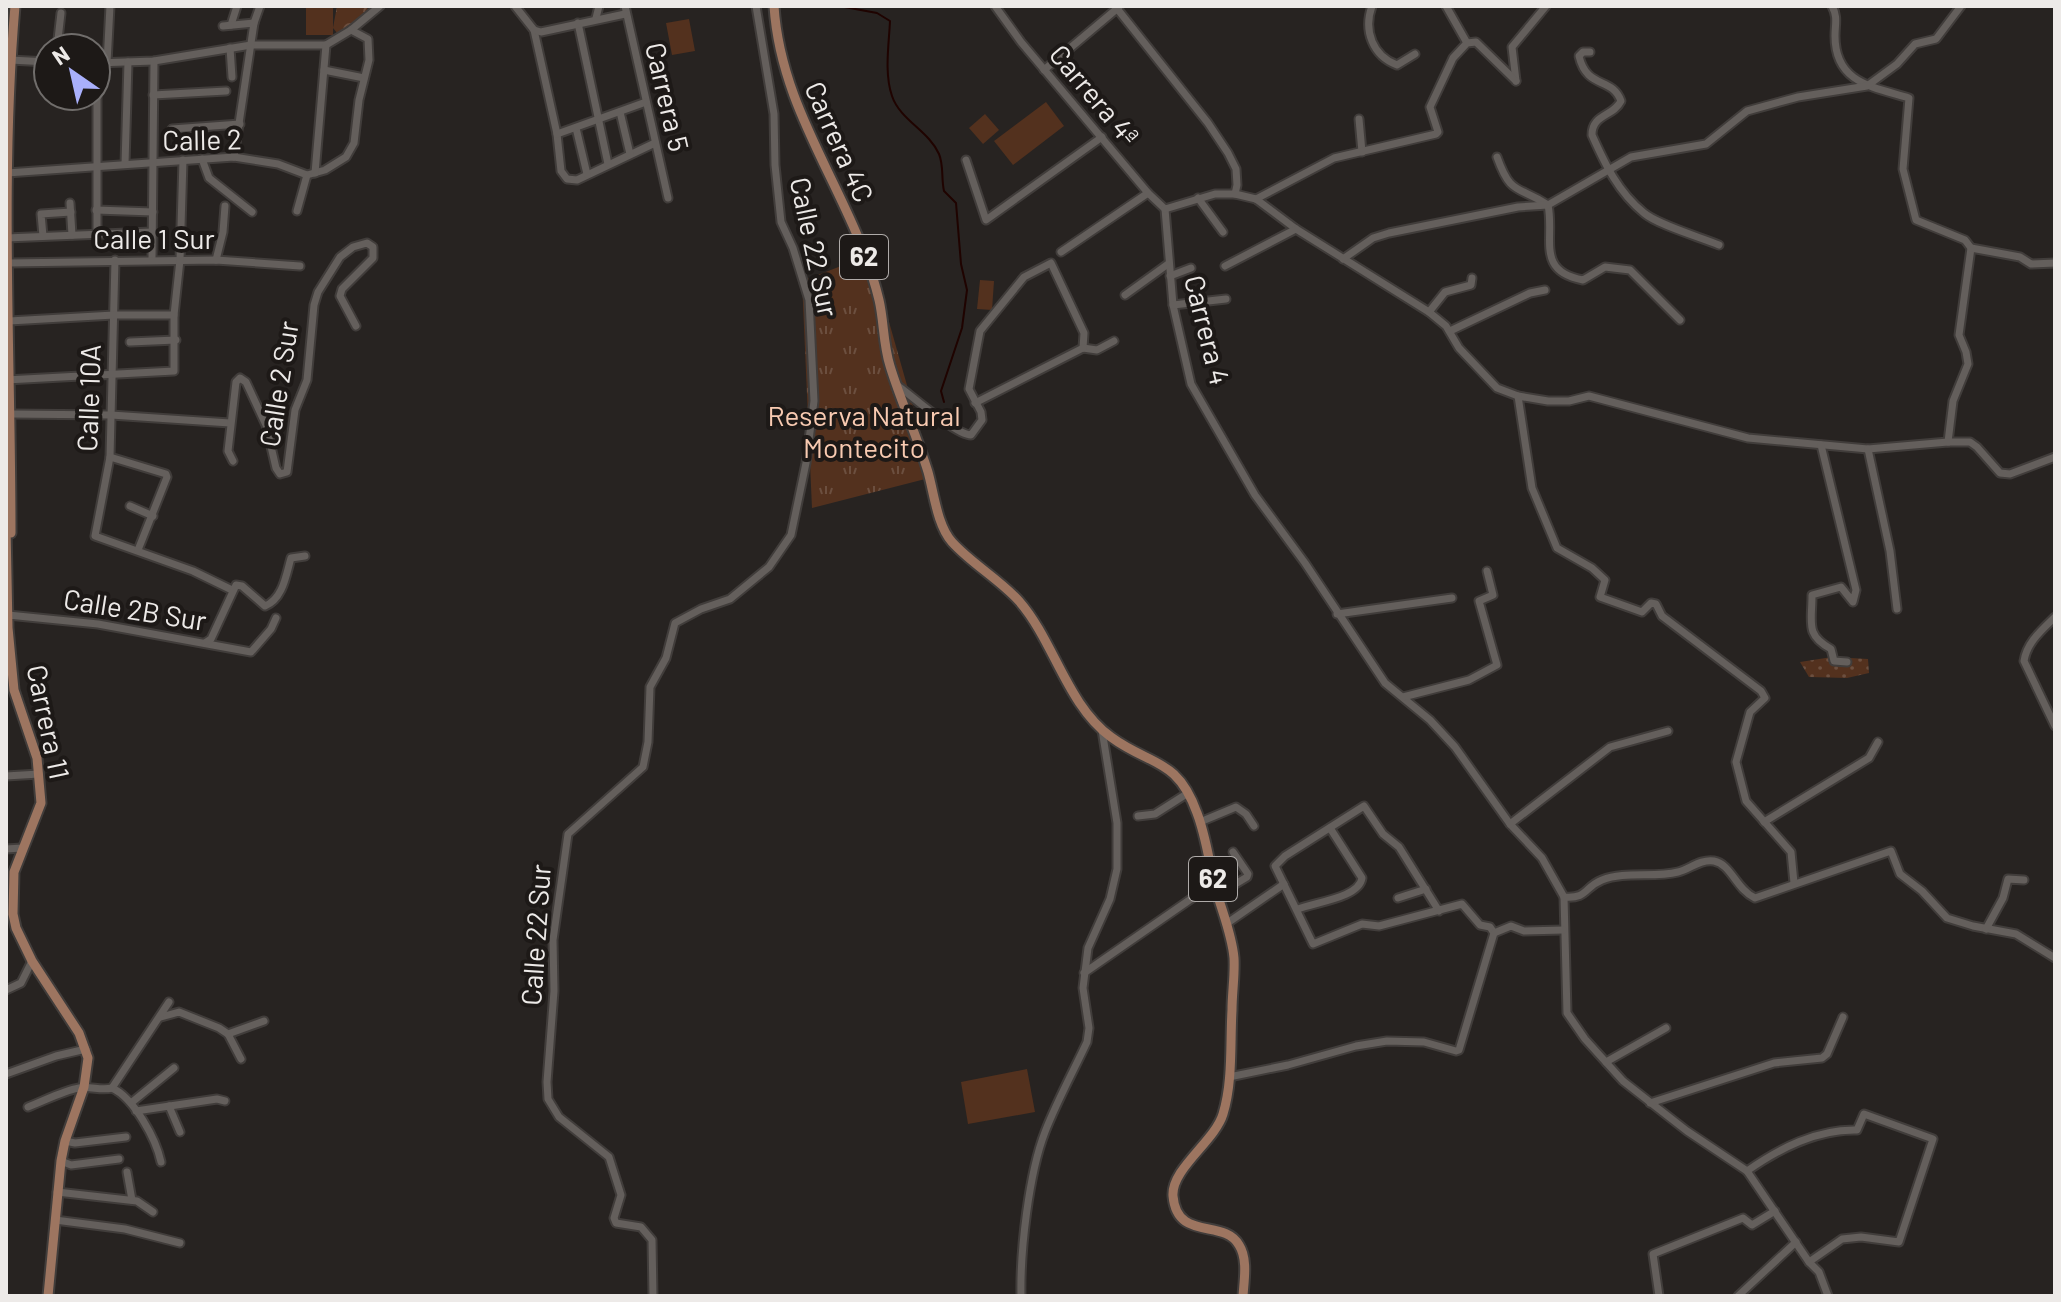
<svg xmlns="http://www.w3.org/2000/svg" width="2061" height="1302" font-family="Barlow,sans-serif">
<defs>
<pattern id="grass-dots" width="8" height="8" patternUnits="userSpaceOnUse" patternTransform="scale(2)"><rect width="8" height="8" fill="#53311e"/><path d="M2 2h.1M6 6h.1" fill="none" stroke="#6c4f3f" stroke-width="1.8" stroke-linecap="round"/></pattern>
<pattern id="forest-crowns" width="20" height="18" patternUnits="userSpaceOnUse" patternTransform="scale(2)"><rect width="20" height="18" fill="#53311e"/><path d="M2 6a3 3 0 1 1 6 0M12 15a3 3 0 1 1 6 0" fill="none" stroke="#6c4f3f"/></pattern>
<pattern id="park-tufts" width="24" height="20" patternUnits="userSpaceOnUse" patternTransform="scale(2)"><rect width="24" height="20" fill="#53311e"/><path d="M3 7l-1-3M5 7V3M7 7l1-3M15 17l-1-3M17 17v-4M19 17l1-3" fill="none" stroke="#6c4f3f"/></pattern>
</defs>
<rect width="100%" height="100%" fill="#272321"/>
<polygon fill="url(#grass-dots)" points="1832,657 1868,659 1869,673 1847,678 1809,677 1800,662"/>
<polygon fill="url(#forest-crowns)" points="337,6 366,6 368,9 351,26 338,34 333,28"/>
<polygon fill="url(#park-tufts)" points="870,255 933,477 812,508 802,281"/>
<g fill="#53311e">
<rect x="306" y="6" width="27" height="29"/>
<polygon points="689,19 695,51 672,55 666,23"/>
<polygon points="1046,102 1064,126 1013,165 994,141"/>
<polygon points="985,114 999,130 983,144 969,128"/>
<polygon points="980,280 994,281 992,310 977,309"/>
<polygon points="1027,1069 1035,1112 968,1124 961,1082"/>
</g>
<g fill="none" stroke-linecap="round" stroke-linejoin="round">
<path stroke="#1f0300" stroke-width="2" d="M839 6 877 13 890 21C889 44 884 73 892 96 900 120 929 131 939 154 944 166 941 178 944 191L956 203 961 264 967 290 962 328 941 391 944 402"/>
<g stroke="#413d3b" stroke-width="11">
<g id="minor">
<polyline points="515,6 534,30 557,134 561,171 567,179 577,180 655,143"/>
<polyline points="625,6 668,198"/>
<polyline points="995,6 1021,42 1148,193 1165,209"/>
<polyline points="1115,6 1208,123 1228,153 1236,169 1237,185 1235,194"/>
<path d="M1372 6C1363 31 1373 56 1397 65L1415 54"/>
<polyline points="1446,6 1467,43"/>
<path d="M1832 6C1838 17 1835 24 1835 36 1835 83 1873 87 1909 98L1903 169 1916 220 1965 240 1971 248 1959 335 1966 352 1968 364 1953 401 1948 442"/>
<polyline points="596,18 599,6"/>
<polyline points="578,23 608,164"/>
<polyline points="231,25 237,6"/>
<polyline points="223,26 254,23"/>
<polyline points="534,30 541,32 625,14"/>
<polyline points="57,48 61,13"/>
<polyline points="230,48 232,77"/>
<path d="M1590 52H1583L1579 56C1587 90 1612 76 1621 101 1613 117 1592 114 1592 135 1605 164 1618 192 1644 213 1658 225 1700 237 1719 245"/>
<polyline points="10,60 48,62"/>
<polyline points="96,63 154,61 251,45 326,45 351,30 380,6"/>
<polyline points="107,63 110,6"/>
<polyline points="324,70 364,78"/>
<polyline points="1044,70 1119,7"/>
<polyline points="1516,81 1512,47 1546,6"/>
<polyline points="153,95 226,91"/>
<polyline points="620,112 630,154"/>
<polyline points="1359,119 1362,152"/>
<polyline points="576,128 587,174"/>
<polyline points="172,129 240,124"/>
<polyline points="557,134 646,102"/>
<polyline points="234,157 254,23 260,6"/>
<path d="M1497 157C1511 196 1517 185 1548 205 1555 238 1535 271 1583 280L1605 267 1630 270 1680 320"/>
<polyline points="202,159 209,178 252,212"/>
<polyline points="966,160 986,220 1102,137"/>
<polyline points="125,164 128,62"/>
<polyline points="7,173 234,157 278,164 307,175 325,170 346,157 354,143 359,100 369,60 368,39 351,30"/>
<polyline points="315,173 326,45"/>
<polyline points="1198,198 1223,232"/>
<polyline points="1256,199 1334,158 1436,134 1438,132 1430,107 1453,58 1467,43 1476,42 1516,81"/>
<polyline points="70,203 72,235"/>
<polyline points="1165,209 1173,305 1191,384 1255,495 1305,563 1385,683 1430,720 1455,747 1510,824 1542,858 1564,897 1567,1013 1585,1039 1623,1081 1687,1131 1747,1171 1809,1262 1819,1272 1828,1296"/>
<polyline points="1165,209 1215,194 1235,194 1256,199 1296,229 1429,312 1446,326 1459,348 1497,388 1518,396 1548,401 1569,401 1589,396 1748,438 1868,449 1948,442 1970,442 1977,447 2000,473 2010,474 2055,457"/>
<polyline points="96,210 153,212"/>
<polyline points="297,211 307,175"/>
<polyline points="97,234 97,63"/>
<polyline points="43,236 41,214 71,212"/>
<polyline points="6,238 152,232"/>
<polyline points="1971,248 2020,257 2031,264 2055,263"/>
<polyline points="1061,252 1148,193"/>
<polyline points="152,259 154,61"/>
<polyline points="1343,259 1373,238 1389,233 1518,207 1548,205 1631,157 1706,144 1747,111 1798,97 1867,86 1897,64 1915,44 1936,39 1961,6"/>
<polyline points="115,260 110,457 95,536 193,571 232,590"/>
<polyline points="216,260 223,232 225,206"/>
<polyline points="8,263 216,260 300,266"/>
<polyline points="1225,266 1296,229"/>
<polyline points="1170,276 1191,268"/>
<polyline points="1125,295 1168,264"/>
<polyline points="1173,305 1226,299"/>
<polyline points="1429,312 1445,292 1471,285 1472,278"/>
<polyline points="9,321 114,315 174,315"/>
<polyline points="1450,331 1530,293 1545,290"/>
<polyline points="130,342 176,340"/>
<polyline points="1083,348 1097,350 1114,341"/>
<polyline points="6,380 174,371 174,315 180,260 183,160"/>
<path d="M897 385C912 396 956 435 971 435L982 420 981 412 969 389 980 331 1024 277 1051 263 1084 333 1083 348"/>
<polyline points="1518,396 1532,488 1557,548 1592,568 1605,580 1600,597 1642,612 1651,603 1656,604 1662,616 1761,691 1765,698 1750,712 1736,762 1746,801 1791,852 1794,883"/>
<polyline points="975,403 1083,348"/>
<polyline points="11,414 111,415 230,423"/>
<path d="M1821 445 1856 590 1853 602 1841 587 1812 595C1812 623 1805 635 1831 649L1834 661 1847 662"/>
<polyline points="1868,449 1890,551 1897,609"/>
<polyline points="110,457 166,474 167,477 138,550"/>
<polyline points="233,461 228,451 236,382 240,378 246,382 266,425 276,468 280,474 287,472 295,410 307,380 314,305 318,292 340,257 353,247 367,243 373,247 373,258 342,289 340,296 356,326"/>
<polyline points="130,506 153,516"/>
<polyline points="1337,614 1452,598"/>
<polyline points="8,615 98,624 251,652 271,629 276,618"/>
<path d="M2055 617C2042 630 2027 642 2024 661L2055 726"/>
<path d="M205 643 211 639 236 585 242 586 265 606C283 599 286 575 291 558L305 556"/>
<polyline points="1403,697 1469,680 1497,665 1479,601 1493,595 1487,571"/>
<polyline points="6,776 39,774"/>
<polyline points="1138,816 1155,814 1188,793"/>
<polyline points="1200,822 1236,807 1246,814 1254,826"/>
<polyline points="1764,822 1869,758 1878,742"/>
<polyline points="1510,824 1610,747 1668,731"/>
<polyline points="6,849 22,848"/>
<path d="M1564 897C1588 899 1584 887 1602 880 1625 871 1654 878 1678 872 1690 869 1700 859 1714 861 1731 864 1736 889 1755 898L1891 851 1900 874 1922 891 1947 918 1973 926 2016 934 2055 958"/>
<polyline points="1398,898 1426,889"/>
<path d="M1298 909C1315 902 1359 898 1362 878L1330 828"/>
<polyline points="1439,911 1399,847 1383,834 1364,806 1285,856 1275,866 1313,944 1362,924 1379,926 1462,904 1480,925 1490,927 1494,933"/>
<polyline points="1226,924 1284,884"/>
<polyline points="1986,929 2003,898 2008,879 2024,880"/>
<polyline points="1084,973 1214,883 1227,889 1247,877 1248,874 1233,852"/>
<polyline points="6,990 21,983 32,961"/>
<polyline points="161,1017 179,1012 219,1028 228,1034 241,1059"/>
<polyline points="228,1034 264,1021"/>
<polyline points="1606,1062 1666,1028"/>
<polyline points="6,1074 56,1056 86,1049"/>
<polyline points="1229,1077 1288,1065 1356,1046 1387,1041 1424,1042 1456,1051 1459,1050 1494,933 1511,926 1524,931 1563,930"/>
<path d="M112 1088C134 1098 156 1139 161 1162"/>
<polyline points="131,1103 174,1068"/>
<polyline points="1650,1103 1774,1063 1822,1058 1827,1054 1843,1017"/>
<polyline points="169,1106 180,1132"/>
<path d="M28 1107C44 1101 62 1091 79 1088 91 1086 101 1091 112 1088L169 1002"/>
<polyline points="136,1111 217,1099 225,1101"/>
<polyline points="65,1141 75,1143 126,1137"/>
<polyline points="61,1161 71,1165 119,1159"/>
<path d="M1747 1171C1780 1148 1817 1129 1857 1130L1864 1114 1933 1139 1899 1242 1861 1237 1842 1239 1809 1262"/>
<polyline points="127,1172 132,1200"/>
<polyline points="57,1192 137,1201 153,1212"/>
<polyline points="55,1220 125,1229 180,1243"/>
<polyline points="653,1296 652,1240 641,1227 616,1223 614,1218 621,1195 609,1157 559,1117 548,1099 547,1082 554,991 553,940 568,834 643,767 648,742 650,687 666,658 675,623 701,609 730,599 769,567 791,535 806,463 814,401 809,300 793,248 781,222 775,165 774,114 756,6"/>
<path d="M1021 1296C1020 1251 1029 1173 1045 1132 1057 1101 1073 1072 1087 1042L1089 1028 1083 988 1088 948 1110 899 1117 869V823L1102 730"/>
<polyline points="1659,1296 1653,1254 1743,1218 1752,1225 1775,1211"/>
<polyline points="1738,1296 1796,1242"/>
</g>
</g>
<g stroke="#413d3b" stroke-width="13">
<g id="major">
<path d="M774 6C781 116 854 196 879 300 884 321 883 344 890 366 901 402 917 436 928 472 934 493 937 525 952 542 972 564 999 579 1019 601 1054 641 1067 705 1111 737 1150 766 1177 757 1197 813 1206 836 1209 862 1215 886 1221 909 1232 934 1234 958 1235 975 1232 993 1232 1010 1230 1044 1233 1081 1223 1114 1215 1141 1171 1169 1173 1196 1177 1242 1224 1218 1239 1245 1248 1259 1244 1280 1243 1296"/>
<polyline points="6,527 8,628 14,690 37,758 41,803 14,872 13,914 16,928 32,961 79,1033 88,1058 84,1087 65,1141 61,1161 48,1296"/>
<path d="M11 533C11 357 0 181 15 6"/>
</g>
</g>
<use href="#minor" stroke="#645f5c" stroke-width="7"/>
<use href="#major" stroke="#9d7560" stroke-width="9"/>
</g>
<g text-anchor="middle" stroke-width="8" stroke-linejoin="round" paint-order="stroke">
<g fill="#1d1917" stroke="#afaba9" stroke-width="2">
<rect x="840" y="235" width="48" height="44" rx="6"/>
<rect x="1189" y="857" width="48" height="44" rx="6"/>
</g>
<g font-size="26" font-weight="bold" fill="#edeae8">
<text x="864" y="266">62</text>
<text x="1213" y="888">62</text>
</g>
<g font-size="28" fill="#edeae8" stroke="#1d1917">
<text transform="translate(1094 95) rotate(50)" y="10">Carrera 4ª</text>
<text transform="translate(667 97) rotate(77)" y="10">Carrera 5</text>
<text transform="translate(202 140) rotate(-1)" y="10">Calle 2</text>
<text transform="translate(839 142) rotate(66)" y="10">Carrera 4C</text>
<text x="154" y="249">Calle 1 Sur</text>
<text transform="translate(814 247) rotate(78)" y="10">Calle 22 Sur</text>
<text transform="translate(1207 330) rotate(76)" y="10">Carrera 4</text>
<text transform="translate(279 384) rotate(-81)" y="10">Calle 2 Sur</text>
<text transform="translate(89 398) rotate(-88)" y="10">Calle 10A</text>
<text transform="translate(135 610) rotate(9)" y="10">Calle 2B Sur</text>
<text transform="translate(48 722) rotate(78)" y="10">Carrera 11</text>
<text transform="translate(536 935) rotate(-86)" y="10">Calle 22 Sur</text>
</g>
<g font-size="28" fill="#f8cab1" stroke="#1d1917">
<text x="864" y="426">Reserva Natural<tspan x="864" dy="32">Montecito</tspan></text>
</g>
</g>
<rect width="2061" height="1302" fill="none" stroke="#edeae8" stroke-width="16"/>
<g transform="translate(72 72) rotate(326)"><circle r="38" fill="#1d1917" stroke="#706d6b" stroke-width="2"/>
<path d="M0-6L14 30L0 20L-14 30Z" fill="#a9b0fc"/>
<text y="-12" font-size="22" font-weight="bold" text-anchor="middle" fill="#edeae8">N</text>
</g>
</svg>
